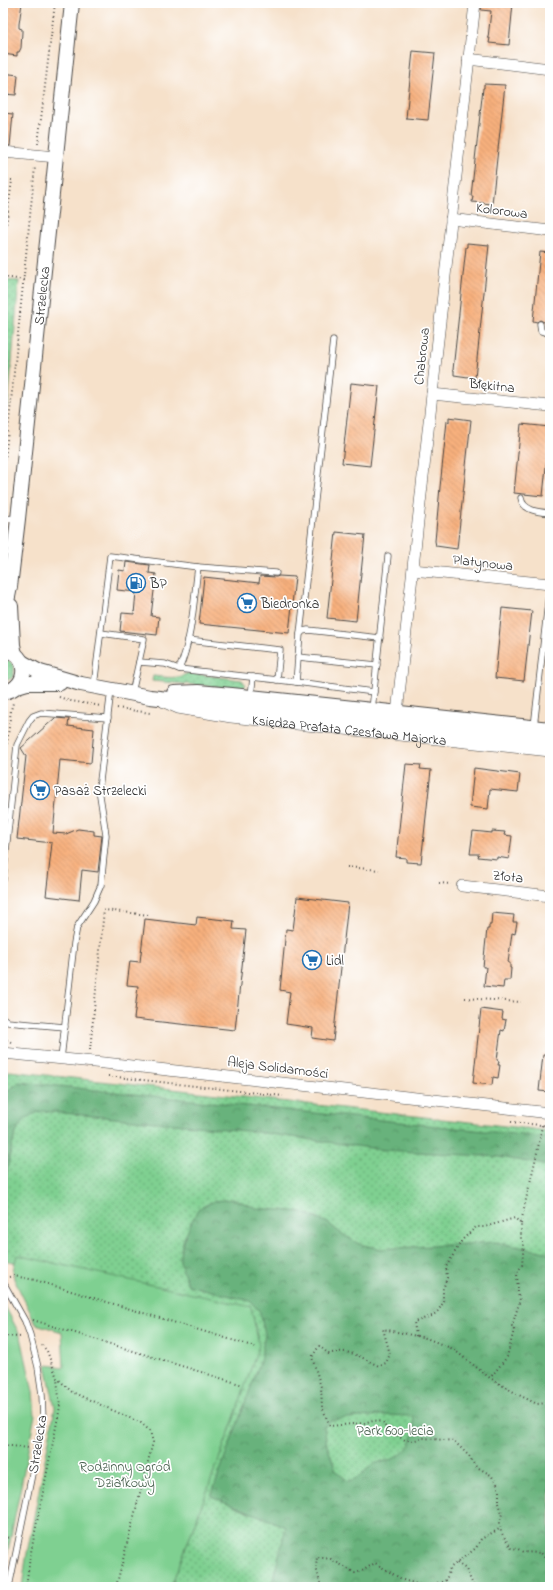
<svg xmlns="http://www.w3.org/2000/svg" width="553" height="1590" font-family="'Indie Flower',sans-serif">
<defs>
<pattern id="grass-dots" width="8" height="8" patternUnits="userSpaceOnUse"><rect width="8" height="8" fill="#7fd091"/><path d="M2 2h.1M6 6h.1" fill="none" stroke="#68a977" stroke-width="1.8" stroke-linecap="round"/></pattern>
<pattern id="forest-crowns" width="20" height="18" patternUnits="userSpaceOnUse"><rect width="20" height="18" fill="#67b27b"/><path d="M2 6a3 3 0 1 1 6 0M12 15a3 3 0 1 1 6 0" fill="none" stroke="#559165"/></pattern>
<pattern id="building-back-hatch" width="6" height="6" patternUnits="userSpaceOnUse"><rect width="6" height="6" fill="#f8b07d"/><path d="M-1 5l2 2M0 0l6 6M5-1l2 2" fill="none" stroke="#c98f67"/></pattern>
</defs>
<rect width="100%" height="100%" fill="#fff"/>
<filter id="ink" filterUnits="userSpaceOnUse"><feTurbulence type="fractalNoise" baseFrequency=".025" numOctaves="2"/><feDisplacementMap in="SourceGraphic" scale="8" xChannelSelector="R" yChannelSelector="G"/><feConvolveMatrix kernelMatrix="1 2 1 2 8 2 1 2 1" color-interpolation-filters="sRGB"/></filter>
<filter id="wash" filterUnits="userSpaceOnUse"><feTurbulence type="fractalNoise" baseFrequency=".012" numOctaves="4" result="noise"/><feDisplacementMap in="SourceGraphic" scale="16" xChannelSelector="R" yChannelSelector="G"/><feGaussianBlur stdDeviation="0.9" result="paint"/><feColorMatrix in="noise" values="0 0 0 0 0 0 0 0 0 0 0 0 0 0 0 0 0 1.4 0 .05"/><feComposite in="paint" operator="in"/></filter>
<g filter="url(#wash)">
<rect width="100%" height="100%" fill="#f6e1ca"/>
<g fill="url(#grass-dots)" stroke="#557e5e">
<polygon points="3,280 19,281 8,406 3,405"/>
<path d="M3 658C13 660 17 669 12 678L3 682Z"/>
<path d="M188 673 242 680 246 685 242 689 152 681 153 676C166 677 177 680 188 673Z"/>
<polygon points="10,1071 550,1131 550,1587 171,1587 232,1424 258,1345 251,1308 3,1260 3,1072"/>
</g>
<g fill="url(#forest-crowns)" stroke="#496e53" fill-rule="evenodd">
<path d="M20 1082 550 1138V1166L500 1157 385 1150 256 1132 43 1111C36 1113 28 1115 23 1121 10 1135 7 1177 3 1196V1094Z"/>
<path d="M234 1199 256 1208 302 1212 328 1223 342 1234 359 1244 381 1249 495 1242 550 1253V1587H271L286 1527 211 1496 260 1362 265 1334 260 1312 250 1301 188 1285C186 1277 181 1268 180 1261 179 1243 191 1224 198 1209L214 1201ZM381 1415 413 1416C417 1434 411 1452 392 1459 386 1462 380 1461 374 1464 364 1470 360 1479 348 1481L336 1471 327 1445 324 1427 330 1421 339 1419Z"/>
</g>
<g fill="#7fd091" stroke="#557e5e">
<polygon points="17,1255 251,1307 259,1345 232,1424 171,1587 22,1587 26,1558 55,1408 46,1365 64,1367 62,1332 36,1324 14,1279 13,1270"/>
<polygon points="3,1302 21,1337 33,1392 35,1415 3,1577"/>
</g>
<g id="blocks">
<g fill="url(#building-back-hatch)">
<polygon points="3,3 22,3 19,24 19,28 22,29 22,32 21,48 19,52 17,52 17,56 3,54"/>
<polygon points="482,3 513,3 509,45 489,43 490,38 488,38 491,11 481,10"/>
<polygon points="413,51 435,53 428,120 406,118"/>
<polygon points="3,73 18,75 16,95 3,94"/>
<polygon points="484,84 505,85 492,204 472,202 473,196 471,196 483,88 484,88"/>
<polygon points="3,113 13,114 10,146 3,145"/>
<polygon points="467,243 489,245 475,378 454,375 454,370 453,370 466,247 467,247"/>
<polygon points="540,252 550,253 550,323 544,322 540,320 537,322 533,321"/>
<polygon points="351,383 379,386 370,466 342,463"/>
<polygon points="449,417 471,420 457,549 436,546 435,541 440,487 447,421 449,422"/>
<polygon points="521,424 550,427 543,496 514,493"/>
<polygon points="336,532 365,535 356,621 327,618"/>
<polygon points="126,562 150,565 149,573 156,574 151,616 159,617 157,635 120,631 122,613 134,614 136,592 117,590 119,570 125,571"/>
<polygon points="260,576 276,577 279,576 295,577 289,633 199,624 204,577 259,583"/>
<polygon points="502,608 532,611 524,681 495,678"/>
<polygon points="55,718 69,719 68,726 94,729 91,763 60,760 53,833 66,834 78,829 94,831 94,835 102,836 98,872 82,870 79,900 46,896 52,843 17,839 26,756 21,748"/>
<polygon points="406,764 421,765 420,769 431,770 421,863 406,862 406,858 396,857"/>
<polygon points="474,768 520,774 518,792 490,789 488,809 470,807"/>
<polygon points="473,831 492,833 492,831 505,832 504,835 512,836 509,859 497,857 497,859 478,857 479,854 470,854"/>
<polygon points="297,897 348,903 333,1041 312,1038 313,1028 286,1024 290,992 280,990 286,929 293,930"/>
<polygon points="492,913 514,915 513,922 517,922 515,934 512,933 508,963 510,963 510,968 511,968 510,980 504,980 503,988 484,986 486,967 483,967 487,929 489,929 489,925 491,925"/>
<polygon points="197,917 234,921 233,929 246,930 235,1030 134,1019 138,986 127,985 130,961 140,962 145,919 196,925"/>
<polygon points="481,1009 503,1012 502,1019 506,1020 504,1031 501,1030 497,1060 499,1061 498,1065 500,1065 498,1078 493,1077 492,1085 473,1083"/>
<polygon points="543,1055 550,1055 550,1092 539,1091"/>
</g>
</g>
</g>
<g filter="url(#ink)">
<use href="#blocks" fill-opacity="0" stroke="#494643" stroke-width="1"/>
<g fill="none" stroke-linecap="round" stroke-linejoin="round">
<g stroke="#494643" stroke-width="7">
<g id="service">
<polyline points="540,324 541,331 550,334"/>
<path d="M521 498C523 511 540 512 550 513"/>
<polyline points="3,518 17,519"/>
<polyline points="198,567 276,573"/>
<polyline points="101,633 144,639 132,693"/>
<polyline points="300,634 333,340"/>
<polyline points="188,640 280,650 277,680"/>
<polyline points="298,657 377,665"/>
<polyline points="139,662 165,664 179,669 296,682"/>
<path d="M94 686 110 556 198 567C194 598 192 641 179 669"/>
<polyline points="374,692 296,682 300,634 303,631 308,630 380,638"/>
<polyline points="251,697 253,677"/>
<polyline points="372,710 388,556"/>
<polyline points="534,727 550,584"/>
<polyline points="3,880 17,745 29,721 33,716 41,713 108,718"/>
<polyline points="3,1018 8,1022 18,1023 65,1027"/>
<polyline points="61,1059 74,943 77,927 94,901 101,885 106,835 99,789 111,690"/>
<polyline points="3,1282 25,1321 30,1335 38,1367 42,1394 43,1420 9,1587"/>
</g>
</g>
<g stroke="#494643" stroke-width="12">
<g id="minor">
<polyline points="468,59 550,69"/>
<polyline points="3,152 56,157"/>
<polyline points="451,219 550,231"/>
<polyline points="432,394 550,406"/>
<polyline points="413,570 550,584"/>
<path id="s1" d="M164 702 178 708 231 717 550 751"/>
<polyline points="397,713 475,3"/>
<polyline points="462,886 550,896"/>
<polyline points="3,1053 114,1064 550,1113"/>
</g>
</g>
<g stroke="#494643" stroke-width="16">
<g id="tertiary">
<polyline points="11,606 13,645 15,654"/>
<path id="s2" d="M3 621 10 587 18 519 72 3"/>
<path d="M3 650C30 652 30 689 3 692"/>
<polyline points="22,662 40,672 81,684 150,697 550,740"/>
<polyline points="17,686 27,683 60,683"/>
<polyline points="174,693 198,692 232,695 550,729"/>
</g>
</g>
<g stroke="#494643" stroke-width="2" stroke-dasharray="1 3" stroke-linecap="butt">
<polyline points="38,144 55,3"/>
<polyline points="3,179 12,180 3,249"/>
<polyline points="3,277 25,280"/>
<polyline points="3,408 10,408"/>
<polyline points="3,480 35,167"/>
<polyline points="59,697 71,701 101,706"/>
<polyline points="117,708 150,713"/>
<polyline points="7,744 11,710 13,703"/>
<polyline points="347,867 379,870"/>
<polyline points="439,883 451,884"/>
<polyline points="465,998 521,1002"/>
<polyline points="3,1038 11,1042"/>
<polyline points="90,1050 104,910 149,915"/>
<polyline points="108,1076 283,1096"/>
<polyline points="511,1122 550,1126"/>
<path d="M521 1224C527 1190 537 1160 542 1125"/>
<polyline points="9,1277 14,1276 35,1280 255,1347"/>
<polyline points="33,1320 243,1385"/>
<polyline points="3,1336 22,1337"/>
<polyline points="416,1336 414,1322 432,1316 438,1311 443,1303 443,1289 447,1278 446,1267 462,1240 476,1227 485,1227 515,1218 521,1224 521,1239 524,1243 522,1265 517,1273 518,1294 520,1300 512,1326 514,1330 507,1357 490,1378"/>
<polyline points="42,1345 47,1351 57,1378 72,1392 141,1423 150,1431 153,1442 116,1587"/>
<path d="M550 1401 547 1403 537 1404 517 1394 490 1378 453 1349 426 1338 383 1329 390 1354 386 1363 379 1366C361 1358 349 1347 329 1354L319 1346 312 1357 321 1387 322 1407 330 1426 364 1423 373 1420 383 1422 387 1430 405 1440H415L424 1438 454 1441 469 1456 475 1466 491 1475 497 1484 499 1491V1503L502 1513 500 1523 501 1532 511 1548 518 1549 523 1552 541 1553 545 1558H550"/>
<polyline points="3,1445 29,1448"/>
<polyline points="3,1537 10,1538"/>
<polyline points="457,1563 466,1569 474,1587"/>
<polyline points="26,1587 30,1557 60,1407 57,1379"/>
<path d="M321 1587 316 1567 317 1557 331 1559 355 1573 362 1571 375 1563 403 1580 427 1587C433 1582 439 1584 446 1580L450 1568 476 1548 481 1539 501 1528"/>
</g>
<use href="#service" stroke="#fff" stroke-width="5.5"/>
<use href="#minor" stroke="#fff" stroke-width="11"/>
<use href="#tertiary" stroke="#fff" stroke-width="14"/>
</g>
</g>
<defs>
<g id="fuel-ring" transform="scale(1)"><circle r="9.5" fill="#fff" stroke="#1f6fb2" stroke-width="1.5"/><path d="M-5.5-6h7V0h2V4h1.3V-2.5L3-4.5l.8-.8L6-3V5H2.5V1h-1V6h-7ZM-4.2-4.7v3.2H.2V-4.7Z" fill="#1f6fb2"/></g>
<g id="supermarket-ring" transform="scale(1)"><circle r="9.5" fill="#fff" stroke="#1f6fb2" stroke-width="1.5"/><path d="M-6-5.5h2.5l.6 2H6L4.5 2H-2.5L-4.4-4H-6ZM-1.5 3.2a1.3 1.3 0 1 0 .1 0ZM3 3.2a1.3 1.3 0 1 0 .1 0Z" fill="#1f6fb2"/></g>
</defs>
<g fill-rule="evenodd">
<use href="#fuel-ring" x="136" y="583"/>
<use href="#supermarket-ring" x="247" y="603"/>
<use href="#supermarket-ring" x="40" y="790"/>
<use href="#supermarket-ring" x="312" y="960"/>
</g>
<g text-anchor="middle" stroke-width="3.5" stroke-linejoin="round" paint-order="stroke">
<g font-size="14" fill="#2b2b2b" stroke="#fff">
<text transform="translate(502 210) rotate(7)" y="5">Kolorowa</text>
<text dy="5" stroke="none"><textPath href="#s2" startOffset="328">Strzelecka</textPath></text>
<text transform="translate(421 356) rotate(-84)" y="5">Chabrowa</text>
<text transform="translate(492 385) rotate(6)" y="5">Błękitna</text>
<text transform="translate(483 562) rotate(6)" y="5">Platynowa</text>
<text dy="5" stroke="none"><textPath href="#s1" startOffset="188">Księdza Prałata Czesława Majorka</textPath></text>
<text transform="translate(508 876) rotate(6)" y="5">Złota</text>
<text transform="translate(278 1067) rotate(7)" y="5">Aleja Solidarności</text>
<text transform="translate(37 1444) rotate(-81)" y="5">Strzelecka</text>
</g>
<g font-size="14" fill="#2b2b2b" stroke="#fff" text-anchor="start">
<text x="150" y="588">BP</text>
<text x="261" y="608">Biedronka</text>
<text x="54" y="795">Pasaż Strzelecki</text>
<text x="326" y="965">Lidl</text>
</g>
<g font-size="14" fill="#445d4a" stroke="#fff">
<text x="395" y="1435">Park 600-lecia</text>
<text x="125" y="1471">Rodzinny Ogród<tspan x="125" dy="16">Działkowy</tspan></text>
</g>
</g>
<rect width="553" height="1590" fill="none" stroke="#fff" stroke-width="16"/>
</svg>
